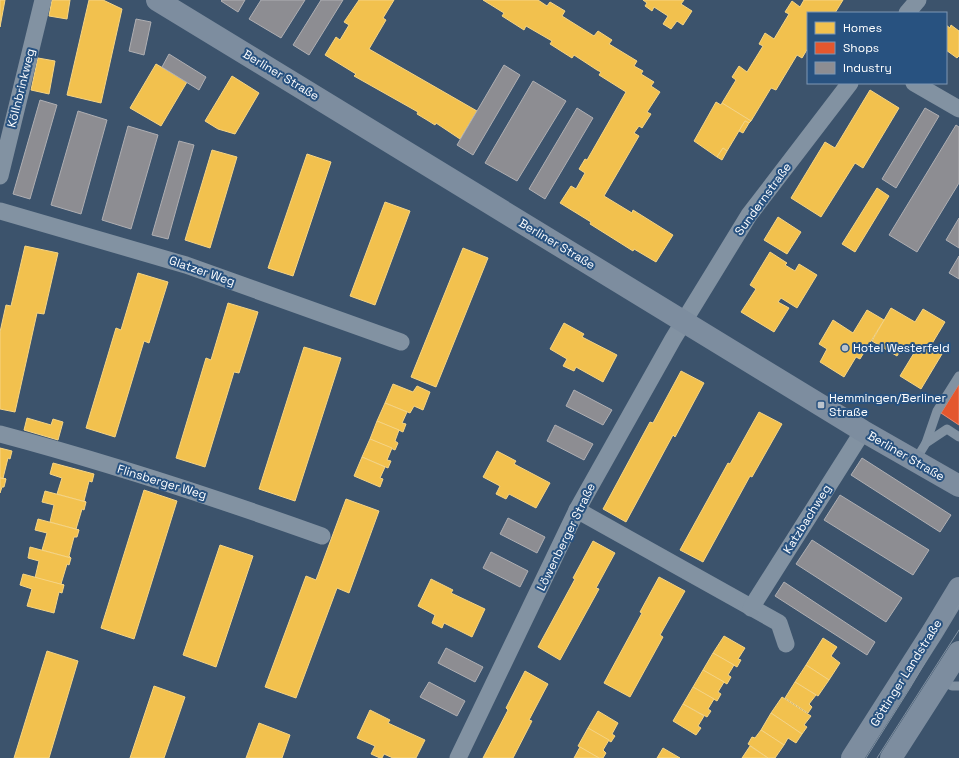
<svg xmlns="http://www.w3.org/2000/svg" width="959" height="758" font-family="'Space Grotesk',sans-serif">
<rect width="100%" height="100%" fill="#3c536c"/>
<g fill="#f2c14e" stroke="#f6d483">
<polygon points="0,0 5,0 0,27"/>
<polygon points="52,0 70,0 67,19 49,16"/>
<polygon points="89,0 103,0 122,9 101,103 67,95"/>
<polygon points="359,0 394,0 383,18 386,20 369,49 477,111 460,139 436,123 435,125 427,120 417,114 418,112 354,76 356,74 325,55 336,37 340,40 349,25 344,22"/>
<polygon points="483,0 538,0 547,6 550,2 565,11 562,16 594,36 598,31 612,40 609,44 637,61 634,66 643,71 641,74 654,82 651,86 660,92 647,112 651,114 642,128 639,126 634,133 639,136 604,196 632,213 633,210 673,235 656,262 634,249 633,251 590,224 591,222 560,203 571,186 576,189 585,173 579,169 585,159 587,160 626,92 599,75 601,72 597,70 574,55 572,58 550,44 552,41 526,26 524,30 502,16 504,13"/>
<polygon points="643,0 684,0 681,4 692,11 683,25 677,21 671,29 663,24 668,16 654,7 652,11 645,6 647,3"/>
<polygon points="804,0 843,0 835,13 808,13 808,48 802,58 797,55 776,90 771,88 751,121 722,103 736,80 732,77 739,66 747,72 763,46 759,44 765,33 774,39 789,14 785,12 792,1 800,7"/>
<polygon points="946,25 950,28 951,25 959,31 959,56 957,58 946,50"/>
<polygon points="38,58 55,61 49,94 31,90"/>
<polygon points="156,64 187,82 161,126 130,108"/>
<polygon points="232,76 259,93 235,134 218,129 205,121"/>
<polygon points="870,90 899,108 863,168 855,163 821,217 791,198 825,142 835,148"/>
<polygon points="716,102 721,105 722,103 751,121 749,123 745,121 727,151 723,148 717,157 694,141"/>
<polygon points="745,121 749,123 743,133 739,131"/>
<polygon points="723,148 727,151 722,160 717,157"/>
<polygon points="212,150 237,157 210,248 185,240"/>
<polygon points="307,154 331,162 293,276 268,268"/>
<polygon points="877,188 889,196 855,252 842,244"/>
<polygon points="385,202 410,211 375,305 350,296"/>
<polygon points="778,217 801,232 787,254 764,240"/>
<polygon points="25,246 58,253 44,314 37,313 15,412 0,409 0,332 6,305 11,306"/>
<polygon points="463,248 488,258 436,387 411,377"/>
<polygon points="770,252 787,263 785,265 795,271 799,264 817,275 797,308 781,298 778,302 789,308 774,332 741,312 756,289 750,285"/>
<polygon points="138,273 168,282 149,343 144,341 115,437 86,428 116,328 121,330"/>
<polygon points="228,303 258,312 239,373 234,372 205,467 176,458 206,358 211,360"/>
<polygon points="891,308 915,322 923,309 945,322 930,347 942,354 921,389 900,376 914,353 903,346 897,356 872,341"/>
<polygon points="867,310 884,320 860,359 856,357 844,377 820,362 827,349 819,344 833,320 853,333"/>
<polygon points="564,323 584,334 582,337 617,355 603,382 576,367 574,371 563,366 567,359 550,349"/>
<polygon points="304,347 341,358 295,501 259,489"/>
<polygon points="681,371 704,383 675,437 673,435 626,522 603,509 650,422 653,423"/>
<polygon points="393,384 413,392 417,386 430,392 423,410 414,406 410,413 385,403"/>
<polygon points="385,403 407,412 402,423 406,424 403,432 377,421"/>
<polygon points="759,412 782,424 752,477 750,476 703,562 680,550 728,463 730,464"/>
<polygon points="27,418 51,425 53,419 63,422 58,440 24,430"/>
<polygon points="377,421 399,430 395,441 398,443 395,450 370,439"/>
<polygon points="370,439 392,448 387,460 391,461 388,468 362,457"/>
<polygon points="0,448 12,451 10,459 8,458 3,478 6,479 0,478"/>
<polygon points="497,451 516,461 514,464 550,483 536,508 509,494 506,499 496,494 500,486 483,477"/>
<polygon points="362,457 385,467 380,478 383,479 380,487 354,476"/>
<polygon points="53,463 94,474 92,482 89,481 84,501 86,502 57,494 62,478 50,474"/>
<polygon points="0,478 6,479 4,487 2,487 0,493"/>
<polygon points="144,490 177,501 134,639 101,628"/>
<polygon points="45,491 86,502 84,510 82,509 76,529 79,530 50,522 54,505 42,502"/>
<polygon points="346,499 379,511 349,593 337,588 296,698 265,687 306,576 316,580"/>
<polygon points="38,519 79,530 77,537 74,537 69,556 71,558 42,550 47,533 35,530"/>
<polygon points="593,541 615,553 596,588 599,589 560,660 538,647 575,579 573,578"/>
<polygon points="220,545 253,556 216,667 183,655"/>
<polygon points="30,547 71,558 69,565 67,564 61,584 64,585 35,578 39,561 28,558"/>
<polygon points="23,574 64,585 62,593 59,592 54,613 27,606 32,589 20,585"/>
<polygon points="659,577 685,591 660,635 663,637 630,697 604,683 642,613 640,612"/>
<polygon points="431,579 453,590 451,593 485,609 472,637 444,623 442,628 432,623 435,615 418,606"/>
<polygon points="724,636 745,648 738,659 741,660 737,667 713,653"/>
<polygon points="823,638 837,647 831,656 840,663 829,680 806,665"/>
<polygon points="47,651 78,661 49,758 14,758"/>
<polygon points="713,653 734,665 728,675 731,677 727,684 703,670"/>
<polygon points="806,665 829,680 818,696 795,682"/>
<polygon points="703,670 724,682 718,692 721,694 717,701 693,687"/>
<polygon points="525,671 548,684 529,720 532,721 513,758 483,758 508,710 506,708"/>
<polygon points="795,682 816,695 809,704 812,707 808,713 785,698"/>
<polygon points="154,686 185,697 164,758 130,758"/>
<polygon points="693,687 714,699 708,709 711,711 707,717 683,704"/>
<polygon points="782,697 811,716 804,725 807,727 802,734 771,713"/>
<polygon points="683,704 704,716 698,726 701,728 696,735 673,721"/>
<polygon points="370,710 390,720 388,723 425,740 416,758 393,758 384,754 382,758 380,758 371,754 375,746 357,738"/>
<polygon points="598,711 618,723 612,734 615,736 611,742 588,728"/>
<polygon points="771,713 802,734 796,743 788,738 784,745 761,730"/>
<polygon points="259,723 290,735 282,758 246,758"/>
<polygon points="588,728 609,740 603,750 606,753 603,758 599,758 578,746"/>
<polygon points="761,730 784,745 775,758 768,758 748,744 752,737 755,738"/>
<polygon points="750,746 768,758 742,758"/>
<polygon points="580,747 599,758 574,758"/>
<polygon points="663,748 680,758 657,758"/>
</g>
<polygon fill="#e4572e" stroke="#ec896d" points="959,384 959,425 941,413"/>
<g fill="#8d8d92" stroke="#afafb3">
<polygon points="222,0 245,0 238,12 221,1"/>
<polygon points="261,0 305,0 281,38 249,19"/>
<polygon points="321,0 343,0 309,55 293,45"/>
<polygon points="136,19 151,22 144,55 129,51"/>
<polygon points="169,54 206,77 199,90 162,67"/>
<polygon points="504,65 520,75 473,155 457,145"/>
<polygon points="533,81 566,101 517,181 485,163"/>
<polygon points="40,100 57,105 30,199 13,194"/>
<polygon points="577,108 593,118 545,199 529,189"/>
<polygon points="925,108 939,116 896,188 882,179"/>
<polygon points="78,111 107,120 81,214 51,205"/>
<polygon points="956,125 959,127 959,183 917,252 889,235"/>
<polygon points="128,126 158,135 131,229 102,220"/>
<polygon points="179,141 194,145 168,239 152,235"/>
<polygon points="959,218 959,248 946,240"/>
<polygon points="959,256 959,279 949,273"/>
<polygon points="574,390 612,410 603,425 566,406"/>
<polygon points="555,425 593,444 584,460 547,441"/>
<polygon points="862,458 951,515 940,532 851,475"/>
<polygon points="840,495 929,550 913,575 824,520"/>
<polygon points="508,518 545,537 537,553 500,534"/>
<polygon points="812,540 902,598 886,622 796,564"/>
<polygon points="491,552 528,571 520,587 483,568"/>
<polygon points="784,582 875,642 867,655 775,596"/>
<polygon points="446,648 483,667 475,682 438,663"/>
<polygon points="429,682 465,701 457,716 420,697"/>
</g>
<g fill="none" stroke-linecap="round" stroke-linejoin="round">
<g stroke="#8292a2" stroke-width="9">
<polyline points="926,443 937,411 959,376"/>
<polyline points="915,461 926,443 947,429 959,437"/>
<polyline points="940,680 952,686 959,686"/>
</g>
<g stroke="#8292a2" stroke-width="17">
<polyline points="907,13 918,0"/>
<polyline points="914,83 959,109"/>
<polyline points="0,176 43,0"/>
<polyline points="0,211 186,265 401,342"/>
<path d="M0 434C109 463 216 498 322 536"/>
<polyline points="577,510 779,623 786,644"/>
<polyline points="751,608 863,431"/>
<polyline points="458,758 577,510 673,339 749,215 850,83"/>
</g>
<g stroke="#7d8d9f" stroke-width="22">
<polyline points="157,0 863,431 959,486"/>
<polyline points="852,758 933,631 959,588"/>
<polyline points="891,758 959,652"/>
</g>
<g stroke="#8292a2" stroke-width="1">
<polyline points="866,758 910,688 959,605"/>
<polyline points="877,758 959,630"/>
</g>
</g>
<g fill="#bbc3cc" stroke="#285280" stroke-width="1.5">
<circle cx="845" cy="348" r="4"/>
<rect x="817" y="401" width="8" height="8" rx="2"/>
</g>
<g text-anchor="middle" stroke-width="4" stroke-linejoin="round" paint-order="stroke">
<g font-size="12" fill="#fff" stroke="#285280">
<text transform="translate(281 75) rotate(31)" y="4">Berliner Straße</text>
<text transform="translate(21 88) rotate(-76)" y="4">Köllnbrinkweg</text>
<text transform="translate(763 199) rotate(-54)" y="4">Sundernstraße</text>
<text transform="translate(557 244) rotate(31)" y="4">Berliner Straße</text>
<text transform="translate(202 271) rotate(19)" y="4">Glatzer Weg</text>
<text transform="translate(906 456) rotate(30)" y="4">Berliner Straße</text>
<text transform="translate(162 482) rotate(17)" y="4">Flinsberger Weg</text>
<text transform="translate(807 519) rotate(-58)" y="4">Katzbachweg</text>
<text transform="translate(566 537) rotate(-64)" y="4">Löwenberger Straße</text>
<text transform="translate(906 673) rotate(-58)" y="4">Göttinger Landstraße</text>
</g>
<g font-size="12" fill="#fff" stroke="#285280" text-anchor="start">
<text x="853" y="352">Hotel Westerfeld</text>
<text x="829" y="402">Hemmingen/Berliner<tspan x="829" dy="14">Straße</tspan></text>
</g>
</g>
<rect x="807" y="12" width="140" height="72" fill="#285280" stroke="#7e97b3"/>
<rect x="815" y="22" width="20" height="12" fill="#f2c14e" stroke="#7e97b3"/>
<text x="843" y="32" font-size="12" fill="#ffffff">Homes</text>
<rect x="815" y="42" width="20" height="12" fill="#e4572e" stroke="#7e97b3"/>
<text x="843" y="52" font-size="12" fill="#ffffff">Shops</text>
<rect x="815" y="62" width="20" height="12" fill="#8d8d92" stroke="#7e97b3"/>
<text x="843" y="72" font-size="12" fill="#ffffff">Industry</text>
</svg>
